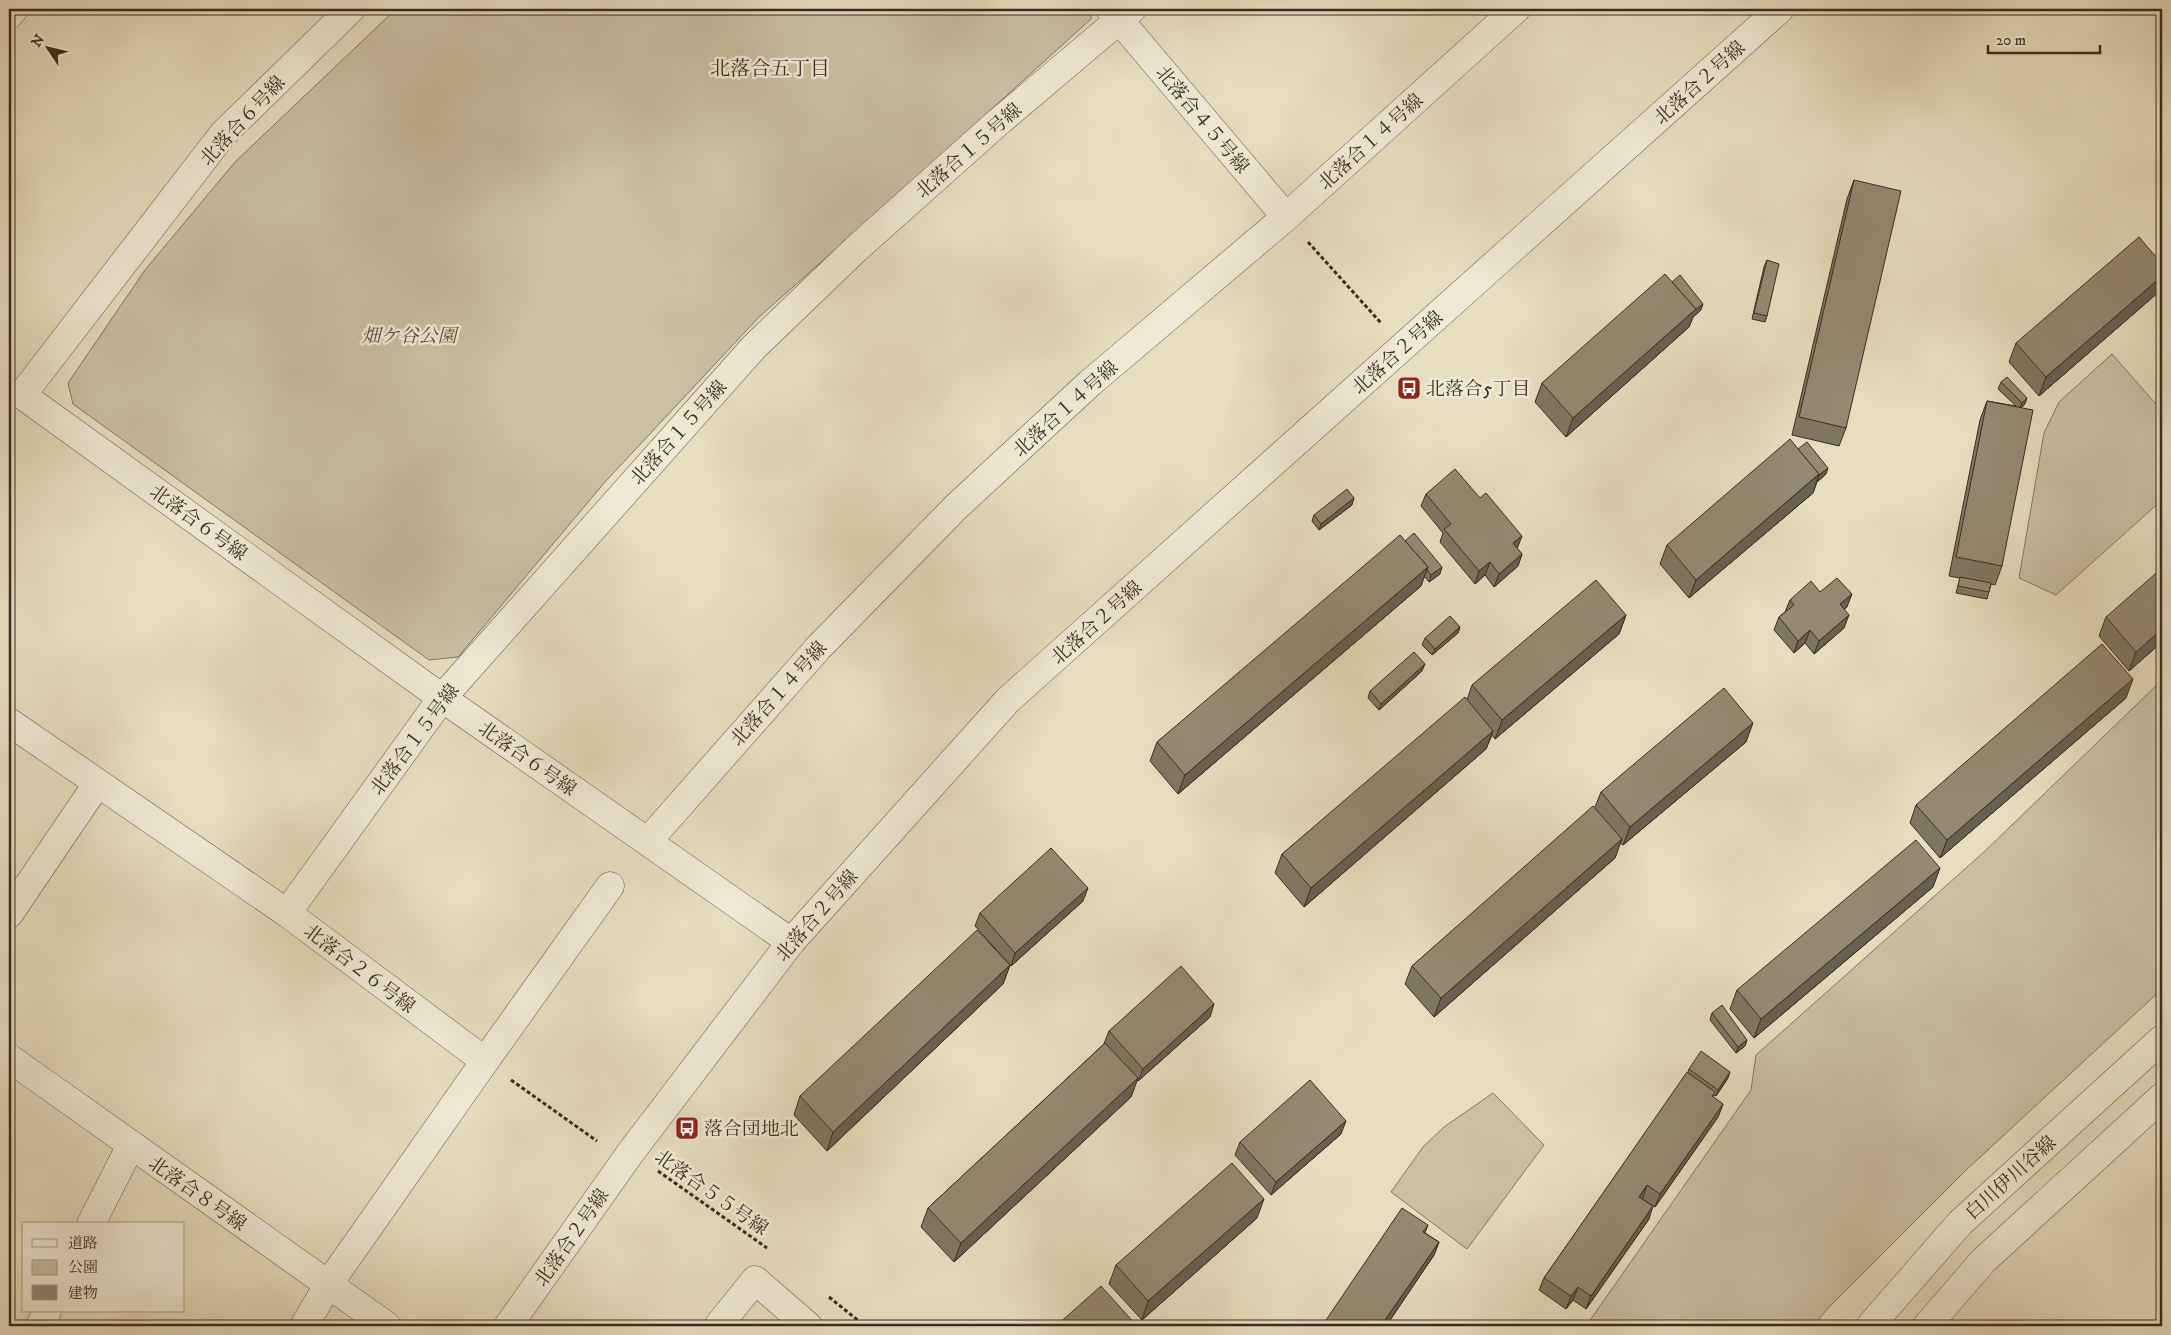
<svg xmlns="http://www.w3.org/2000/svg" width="2171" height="1335" font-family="'IM FELL DW Pica','Noto Serif JP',serif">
<rect width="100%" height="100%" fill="#e7debf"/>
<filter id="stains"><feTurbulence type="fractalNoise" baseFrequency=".004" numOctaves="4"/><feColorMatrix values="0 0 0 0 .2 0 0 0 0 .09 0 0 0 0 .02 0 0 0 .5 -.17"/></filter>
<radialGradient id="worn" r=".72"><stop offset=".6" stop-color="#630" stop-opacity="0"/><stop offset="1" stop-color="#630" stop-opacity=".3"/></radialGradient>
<g fill="#cac0a4" stroke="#827662">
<polygon points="396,9 1084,9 1092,18 897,195 759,317 605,482 458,657 429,660 73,404 68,383 145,270 235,162"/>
<polygon points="2112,354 2162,411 2162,500 2056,595 2019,578 2044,433 2059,402"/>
<polygon points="2162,680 2162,989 1964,1172 1830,1306 1813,1326 1586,1326 1751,1090 1756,1055 1984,852"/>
<polygon points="1493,1093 1544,1145 1467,1249 1391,1192 1423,1147 1444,1127"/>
</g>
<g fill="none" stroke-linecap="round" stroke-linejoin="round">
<g stroke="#655847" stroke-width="29">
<g id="minor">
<polyline points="351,9 223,134 22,395 442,698 791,942"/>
<polyline points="1110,9 1286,217"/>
<polyline points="9,15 14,9"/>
<polyline points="9,722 287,913 485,1061 328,1285 304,1326"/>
<polyline points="648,841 819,647 956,507 1090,383 1286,217 1516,9"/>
<polyline points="287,913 442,698 754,347 856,249 995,125 1132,9"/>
<polyline points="9,914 97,784"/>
<polyline points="9,1058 387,1326"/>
<polyline points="485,1061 610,886"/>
<polyline points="91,1224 131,1145"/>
<polyline points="40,1326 47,1311"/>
<polyline points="508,1326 631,1152 791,942 1008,700 1780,9"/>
<polyline points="718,1326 755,1280 808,1326"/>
<polyline points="1870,1326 1960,1223 2162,1039"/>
<polyline points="1927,1326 1983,1261 2162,1097"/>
</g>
</g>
<g stroke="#3a2c1f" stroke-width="3" stroke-dasharray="4 2.5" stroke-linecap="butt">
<polyline points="1308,242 1381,323"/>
<polyline points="511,1080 597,1141"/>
<polyline points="658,1171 767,1248"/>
<polyline points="829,1297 865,1326"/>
</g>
<use href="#minor" stroke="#efead5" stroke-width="28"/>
</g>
<g fill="#7f7662" stroke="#3a2c1f">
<polygon points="1854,180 1846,428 1839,446 1792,435 1847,199"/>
<polygon points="1767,260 1767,316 1765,322 1752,319 1764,267"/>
<polygon points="1672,282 1701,310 1693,317 1689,327 1566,437 1535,402 1542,383"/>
<polygon points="2161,290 2039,396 2009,362 2016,343"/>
<polygon points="2001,382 2025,404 2021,407 2002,566 1995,585 1991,584 1987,599 1956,593 1960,578 1949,576 1980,420 1987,401 2016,406 1998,389"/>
<polygon points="1798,449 1826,474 1817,482 1813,493 1689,598 1660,564 1667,545"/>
<polygon points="1426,494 1517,548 1522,554 1518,566 1494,587 1485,575 1475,584 1440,542 1443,533 1421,506"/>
<polygon points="1352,505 1319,530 1312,521 1314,515"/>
<polygon points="1405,541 1440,574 1429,582 1424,576 1421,586 1178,794 1150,761 1157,742"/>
<polygon points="1820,592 1847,607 1844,609 1844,628 1814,654 1805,643 1794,653 1774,630 1779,617 1785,612 1790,600"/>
<polygon points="1626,615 1619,634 1495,739 1492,735 1486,749 1304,907 1275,873 1282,854 1467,700 1472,685"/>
<polygon points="2106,617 2162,642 2129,671 2099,636"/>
<polygon points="1460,627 1458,633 1432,655 1422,645 1425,638"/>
<polygon points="1422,671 1379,710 1368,698 1370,691"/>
<polygon points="2126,698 1940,858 1910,823 1916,805"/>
<polygon points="1746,742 1623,845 1620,843 1615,858 1434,1017 1405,984 1412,966 1595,807 1601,792"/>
<polygon points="1933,887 1754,1038 1730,1009 1737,990"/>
<polygon points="1083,901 1011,966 975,926 980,913"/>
<polygon points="1010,965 1003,984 827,1151 794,1115 800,1096"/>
<polygon points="1712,1013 1747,1040 1745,1046 1736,1053 1710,1020"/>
<polygon points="1210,1017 1138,1081 1137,1080 1131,1097 954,1262 921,1227 928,1208 1104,1044 1109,1031"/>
<polygon points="1689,1069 1728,1078 1716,1096 1714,1095 1713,1097 1723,1104 1718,1117 1655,1207 1642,1199 1649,1219 1586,1309 1573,1300 1566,1309 1539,1290 1544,1278 1688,1072"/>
<polygon points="1341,1134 1271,1195 1235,1155 1240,1142"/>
<polygon points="1257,1218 1142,1320 1109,1284 1116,1265"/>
<polygon points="1428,1225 1425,1233 1439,1242 1434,1255 1386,1326 1322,1326"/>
</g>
<g fill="#686050" stroke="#3a2c1f">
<polygon points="2162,276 2162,287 2161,290 2039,396 2046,377"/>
<polygon points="1703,304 1701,310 1693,317 1689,327 1566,437 1573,418 1696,309"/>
<polygon points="2027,398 2025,404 2019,410 2022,403"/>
<polygon points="1828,468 1826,474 1817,482 1819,475"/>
<polygon points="1819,474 1813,493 1689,598 1696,580"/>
<polygon points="1354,498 1352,505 1319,530 1321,524"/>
<polygon points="1522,536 1517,549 1513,543"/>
<polygon points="1522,554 1518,566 1494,587 1499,574"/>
<polygon points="1490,562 1485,575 1475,584 1479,571"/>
<polygon points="1428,567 1421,586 1178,794 1185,775"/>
<polygon points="1442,567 1440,574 1429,582 1431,575"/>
<polygon points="1852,594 1847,607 1835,617 1840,604"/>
<polygon points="1626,615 1619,634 1495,739 1502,720"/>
<polygon points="1849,615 1844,628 1814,654 1819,641"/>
<polygon points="1460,627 1458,633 1432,655 1435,649"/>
<polygon points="2162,629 2162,642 2129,671 2136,652"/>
<polygon points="1810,630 1805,643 1794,653 1798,641"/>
<polygon points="1425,664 1422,671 1379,710 1381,704"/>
<polygon points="2133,679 2126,698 1940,858 1947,840"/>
<polygon points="1753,723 1746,742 1623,845 1630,827"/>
<polygon points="1493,731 1486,749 1304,907 1311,888"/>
<polygon points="1622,839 1615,858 1434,1017 1441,998"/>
<polygon points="1940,868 1933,887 1754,1038 1761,1019"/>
<polygon points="1088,888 1083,901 1011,966 1015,953"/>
<polygon points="1010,965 1003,984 827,1151 833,1132"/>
<polygon points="1214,1004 1210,1017 1138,1081 1143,1069"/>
<polygon points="1747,1040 1745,1046 1736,1053 1738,1047"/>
<polygon points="1730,1072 1728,1078 1716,1096 1718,1090"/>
<polygon points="1138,1078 1131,1097 954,1262 961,1243"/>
<polygon points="1723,1104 1718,1117 1655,1207 1660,1194"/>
<polygon points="1346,1121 1341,1134 1271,1195 1276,1182"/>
<polygon points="1647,1185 1643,1198 1635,1209 1639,1197"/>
<polygon points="1264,1199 1257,1218 1142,1320 1148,1301"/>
<polygon points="1653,1206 1649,1219 1586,1309 1591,1296"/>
<polygon points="1439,1242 1434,1255 1386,1326 1381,1326"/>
<polygon points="1578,1287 1573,1300 1566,1309 1571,1296"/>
</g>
<g fill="#948972" stroke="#3a2c1f">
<polygon points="1854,180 1901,191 1846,428 1799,417"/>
<polygon points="2139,237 2162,264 2162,276 2046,377 2016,343"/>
<polygon points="1767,260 1779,264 1767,316 1754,313"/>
<polygon points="1665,274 1696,309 1573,418 1542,383"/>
<polygon points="1680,275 1703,304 1695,310 1696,309 1672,282"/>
<polygon points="2007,377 2027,398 2022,403 2001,382"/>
<polygon points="1987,401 2033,410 2002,566 1956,557"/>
<polygon points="1790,439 1819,474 1696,580 1667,545"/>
<polygon points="1807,442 1828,468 1819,475 1819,474 1798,449"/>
<polygon points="1455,469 1480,498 1486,493 1522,536 1513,543 1522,554 1499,574 1490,562 1479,571 1444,529 1451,524 1426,494"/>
<polygon points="1347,489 1354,498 1321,524 1314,515"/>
<polygon points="1414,533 1442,567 1431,575 1427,570 1428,567 1405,541"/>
<polygon points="1400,535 1428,567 1185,775 1157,742"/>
<polygon points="2162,568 2162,629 2136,652 2106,617"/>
<polygon points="1960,577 1991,583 1989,592 1958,586"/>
<polygon points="1837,578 1852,594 1840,604 1849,615 1819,641 1810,630 1798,641 1779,617 1794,605 1790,600 1811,581 1820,592"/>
<polygon points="1596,580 1626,615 1502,720 1472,685"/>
<polygon points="1450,616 1460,627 1435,649 1425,638"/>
<polygon points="2102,644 2133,679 1947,840 1916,805"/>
<polygon points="1414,652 1425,664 1381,704 1370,691"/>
<polygon points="1724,688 1753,723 1630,827 1601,792"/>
<polygon points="1465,697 1493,731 1311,888 1282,854"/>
<polygon points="1593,806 1622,839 1441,998 1412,966"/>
<polygon points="1916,840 1940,868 1761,1019 1737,990"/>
<polygon points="1051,848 1088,888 1015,953 980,913"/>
<polygon points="977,930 1010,965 833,1132 800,1096"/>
<polygon points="1181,966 1214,1004 1143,1069 1109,1031"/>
<polygon points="1722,1005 1747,1040 1738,1047 1712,1013"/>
<polygon points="1105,1043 1138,1078 961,1243 928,1208"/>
<polygon points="1701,1051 1730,1072 1718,1090 1689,1069"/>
<polygon points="1687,1072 1715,1092 1712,1096 1723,1104 1660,1194 1647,1185 1639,1197 1653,1206 1591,1296 1578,1287 1571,1296 1544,1278"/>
<polygon points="1310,1080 1346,1121 1276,1182 1240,1142"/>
<polygon points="1232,1163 1264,1199 1148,1301 1116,1265"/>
<polygon points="1402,1208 1428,1225 1423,1232 1439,1242 1381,1326 1368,1326 1361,1322 1358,1326 1322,1326"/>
<polygon points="1101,1286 1137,1326 1056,1326"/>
</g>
<defs>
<g id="bus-square" transform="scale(1.25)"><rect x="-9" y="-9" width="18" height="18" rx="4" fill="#8f2418" stroke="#efead5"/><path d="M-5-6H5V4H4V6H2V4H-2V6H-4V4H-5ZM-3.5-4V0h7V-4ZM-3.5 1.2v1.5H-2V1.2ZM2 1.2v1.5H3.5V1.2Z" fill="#fff"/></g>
</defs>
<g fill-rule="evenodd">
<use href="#bus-square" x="1409" y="388"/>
<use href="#bus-square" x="687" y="1128"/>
</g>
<g text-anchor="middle" stroke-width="5" stroke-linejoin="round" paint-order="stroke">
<g font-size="19" fill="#3a2c1f" stroke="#efead5">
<text transform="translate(1699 82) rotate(-42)" y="7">北落合２号線</text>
<text transform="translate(1203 119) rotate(50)" y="7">北落合４５号線</text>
<text transform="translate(242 120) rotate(-47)" y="7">北落合６号線</text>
<text transform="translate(1370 141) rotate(-42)" y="7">北落合１４号線</text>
<text transform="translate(968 150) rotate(-41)" y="7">北落合１５号線</text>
<text transform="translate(1397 352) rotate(-42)" y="7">北落合２号線</text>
<text transform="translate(1065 408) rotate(-42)" y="7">北落合１４号線</text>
<text transform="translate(678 432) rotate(-48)" y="7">北落合１５号線</text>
<text transform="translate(199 522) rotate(36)" y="7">北落合６号線</text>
<text transform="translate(1096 622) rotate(-42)" y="7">北落合２号線</text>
<text transform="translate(778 693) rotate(-48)" y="7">北落合１４号線</text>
<text transform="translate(414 739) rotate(-53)" y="7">北落合１５号線</text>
<text transform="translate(528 758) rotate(35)" y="7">北落合６号線</text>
<text transform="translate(816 915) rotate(-49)" y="7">北落合２号線</text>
<text transform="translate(360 968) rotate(37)" y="7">北落合２６号線</text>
<text transform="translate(2010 1177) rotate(-42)" y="7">白川伊川谷線</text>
<text transform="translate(712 1192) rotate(35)" y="7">北落合５５号線</text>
<text transform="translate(198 1193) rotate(35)" y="7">北落合８号線</text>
<text transform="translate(571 1237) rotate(-55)" y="7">北落合２号線</text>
</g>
<g font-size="19" font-style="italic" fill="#574a3a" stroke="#efead5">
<text x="409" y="342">畑ケ谷公園</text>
</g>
<g font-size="19" fill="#3a2c1f" stroke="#efead5" text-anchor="start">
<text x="1426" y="395">北落合5丁目</text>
<text x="704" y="1135">落合団地北</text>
</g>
<g font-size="20" fill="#3a2c1f" stroke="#efead5">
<text x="770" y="75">北落合五丁目</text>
</g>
</g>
<rect width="2171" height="1335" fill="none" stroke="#e7debf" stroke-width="30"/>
<rect x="10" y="10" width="2151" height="1315" fill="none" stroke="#3a2c1f" stroke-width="2.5"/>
<rect x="15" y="15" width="2141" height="1305" fill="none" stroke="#3a2c1f"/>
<rect x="22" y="1222" width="162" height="90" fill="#efead5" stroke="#a79e8c"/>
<rect x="32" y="1239" width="25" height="8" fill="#efead5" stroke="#a79e8c"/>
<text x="68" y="1248" font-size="15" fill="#3a2c1f">道路</text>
<rect x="32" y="1260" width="25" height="15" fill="#cac0a4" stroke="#a79e8c"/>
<text x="68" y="1272" font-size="15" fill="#3a2c1f">公園</text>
<rect x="32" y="1285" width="25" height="15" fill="#948972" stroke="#a79e8c"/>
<text x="68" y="1298" font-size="15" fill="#3a2c1f">建物</text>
<g transform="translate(48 48) rotate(305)" stroke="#efead5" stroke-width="4" paint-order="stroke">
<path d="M0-4L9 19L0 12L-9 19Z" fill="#3a2c1f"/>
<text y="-8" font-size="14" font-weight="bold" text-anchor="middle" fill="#3a2c1f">N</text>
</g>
<path d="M1988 45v8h112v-8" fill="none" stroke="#3a2c1f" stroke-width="2.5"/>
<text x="1996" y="45" font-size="15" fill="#3a2c1f" stroke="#efead5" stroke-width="4" paint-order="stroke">20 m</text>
<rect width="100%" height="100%" filter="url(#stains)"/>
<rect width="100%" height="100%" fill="url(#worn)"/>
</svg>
